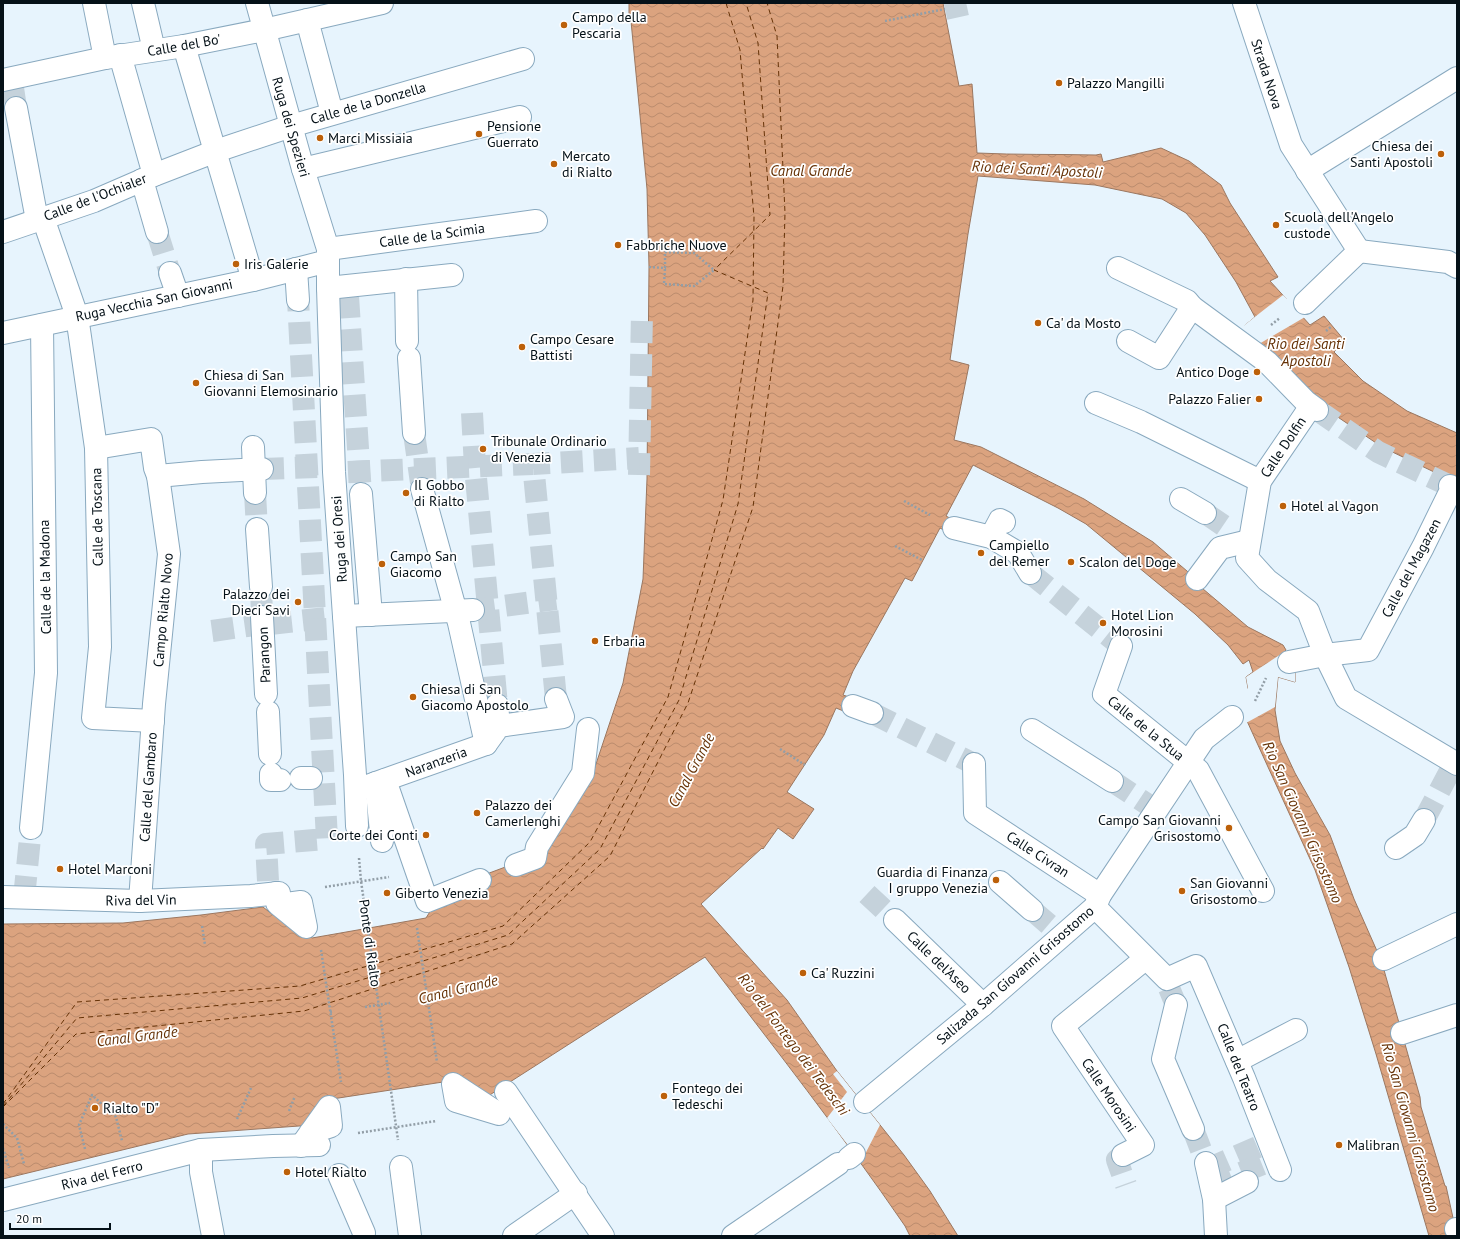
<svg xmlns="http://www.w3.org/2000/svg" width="1460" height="1239" font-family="'PT Sans',sans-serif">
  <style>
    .water { fill: url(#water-waves); stroke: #9b7760 }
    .pier { fill: #e7f4fd }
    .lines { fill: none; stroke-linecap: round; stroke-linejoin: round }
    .ferry { stroke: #663206; stroke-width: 1; stroke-dasharray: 5 4; stroke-linecap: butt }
    .pedestrian-tunnel { stroke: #c5d2db; stroke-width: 22; stroke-dasharray: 22 11; stroke-linecap: butt }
    .pedestrian-casing { stroke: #89a9bf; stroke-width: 24 }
    .path { stroke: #929ea7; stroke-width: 2.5; stroke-dasharray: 2 2; stroke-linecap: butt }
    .pedestrian { stroke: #fff; stroke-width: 22 }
    .poi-dot { fill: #bc6009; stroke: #fff; stroke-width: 1.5 }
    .labels { text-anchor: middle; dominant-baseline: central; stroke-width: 3.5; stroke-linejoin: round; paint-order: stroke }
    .poi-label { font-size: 14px; fill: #051118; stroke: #fff; text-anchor: start }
    .street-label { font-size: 14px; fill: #051118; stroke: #fff }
    .water-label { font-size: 15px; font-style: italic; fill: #663206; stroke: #fff }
  </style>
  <defs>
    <pattern id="water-waves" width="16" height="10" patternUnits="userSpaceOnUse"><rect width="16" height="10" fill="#dba37f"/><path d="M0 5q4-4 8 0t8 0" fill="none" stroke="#ba8b6d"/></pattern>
  </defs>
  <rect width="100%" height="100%" fill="#e7f4fd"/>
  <path class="water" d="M 629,3 L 943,3 L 959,86 L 972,84 L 977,153 C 1016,155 1056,154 1096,155 L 1101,154 L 1103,162 L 1161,148 L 1189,161 L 1221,185 L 1230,203 L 1278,277 L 1270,281 L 1310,325 L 1324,316 L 1344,340 L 1334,352 L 1363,381 L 1407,411 L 1457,433 L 1457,483 L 1382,447 L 1320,405 L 1244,326 L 1255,317 L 1236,282 L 1205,235 L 1186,213 L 1162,199 L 1095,185 L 978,176 L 968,234 L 950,360 L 969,365 L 954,440 L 981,447 L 1084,499 L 1153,542 L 1194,577 L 1196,583 L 1248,627 L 1283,645 L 1286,650 L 1284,652 L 1295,672 L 1295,682 L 1278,677 L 1275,710 L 1280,741 L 1295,773 L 1330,835 L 1354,899 L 1377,951 L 1384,970 L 1420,1097 L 1421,1107 L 1445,1186 L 1446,1186 L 1457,1236 L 1429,1236 L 1376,1054 L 1349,967 L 1315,870 L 1247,721 L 1248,688 L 1246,677 L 1253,672 L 1249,660 L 1243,664 L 1228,645 L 1195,614 L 1086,524 L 1058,508 L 973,465 L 946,516 L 957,522 L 951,534 L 940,528 L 912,581 L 905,578 L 853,671 L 843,695 L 852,698 L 846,712 L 836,708 L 824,735 L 787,792 L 814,809 L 793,839 L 778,828 L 763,849 L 762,848 L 701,904 L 787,1000 L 837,1071 L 904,1155 L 930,1191 L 958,1236 L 910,1236 L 905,1226 C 842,1134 773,1046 705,957 L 485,1098 L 456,1080 L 332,1099 L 313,1125 L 188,1134 L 3,1179 L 3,924 L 123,923 L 201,915 L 263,907 L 273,915 L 277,909 L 312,938 L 426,918 L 436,902 L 484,875 L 508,866 L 510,872 L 593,773 L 623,683 L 643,579 L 647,479 L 649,267 L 647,189 L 631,21 L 629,21 Z"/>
  <g class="pier">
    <polygon points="1283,295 1287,299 1288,298 1305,317 1259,344 1242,327"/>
    <polygon points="1284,652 1295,672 1295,682 1278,677 1275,707 1246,723 1246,690 1248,688 1246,677"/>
    <polygon points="837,1071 880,1125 861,1162 827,1118 847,1092 833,1074"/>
  </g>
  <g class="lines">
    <g class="ferry">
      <polyline points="3,1104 77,1002 300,986 503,926 590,842 668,697 723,500 753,300 754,217 740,50 726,3"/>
      <polyline points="3,1106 77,1018 302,998 508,935 600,849 679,700 738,504 768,293 714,270 770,215 758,43 746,3"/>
      <polyline points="3,1107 76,1034 304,1011 512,944 610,856 688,703 753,507 783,286 785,213 777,36 767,3"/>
    </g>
    <g class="pedestrian-tunnel">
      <polyline points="945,9 972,3"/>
      <polyline points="13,88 16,108"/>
      <polyline points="157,232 170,273"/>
      <polyline points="348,296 361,494"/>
      <polyline points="1317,410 1378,452 1450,486"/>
      <polyline points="472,413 475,467 497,705"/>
      <polyline points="414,433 421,483"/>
      <polyline points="262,469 319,467"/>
      <polyline points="348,472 533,464"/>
      <polyline points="639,475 642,312"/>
      <polyline points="255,493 257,529"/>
      <polyline points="1205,513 1230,530"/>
      <polyline points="1030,573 1121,646"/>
      <polyline points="261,587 262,617"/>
      <polyline points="473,610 556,599"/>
      <polyline points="270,624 344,616"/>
      <polyline points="212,631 255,625"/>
      <polyline points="556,699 533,464 639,458"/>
      <polyline points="872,713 974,764"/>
      <polyline points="1112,781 1150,806"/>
      <polyline points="1424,820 1451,769"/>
      <polyline points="268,881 266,844 327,839 298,300"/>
      <polyline points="867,894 895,920"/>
      <polyline points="24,898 31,828"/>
      <polyline points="1032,910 1053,928"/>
      <polyline points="1169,988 1176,1005"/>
      <polyline points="1193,1129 1206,1163"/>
      <polyline points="1123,1155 1117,1160 1126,1185"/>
      <polyline points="1207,1169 1269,1142"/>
      <polyline points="1211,1185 1275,1159"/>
    </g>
    <g class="pedestrian-casing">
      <g id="pedestrian">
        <polyline points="94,3 105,58"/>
        <polyline points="143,3 154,50"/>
        <polyline points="1244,3 1291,145 1359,251 1305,303"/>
        <polyline points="307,20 332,113"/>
        <polyline points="184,46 253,280"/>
        <polyline points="120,55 154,175"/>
        <polyline points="3,80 105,58 184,46 264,30 382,3"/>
        <polyline points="16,108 37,220"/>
        <polyline points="303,169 520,117"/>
        <polyline points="1307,171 1457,78"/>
        <polyline points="142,180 157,232"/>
        <polyline points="43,218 77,316 96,448 100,647 93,718 153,721"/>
        <polyline points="3,232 94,201 154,175 216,151 291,126 523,59"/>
        <polyline points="328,249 536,221"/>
        <polyline points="1359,251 1448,262 1457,267"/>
        <polyline points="328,261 328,288 334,472 355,775 357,826"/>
        <polyline points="1118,268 1187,301 1192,307 1267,362 1306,402 1317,410"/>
        <polyline points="296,269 298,300"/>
        <polyline points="170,273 178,296"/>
        <polyline points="406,279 407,341"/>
        <polyline points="328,288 452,275"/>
        <polyline points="3,333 253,280 328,261 328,249 303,169 257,3"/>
        <polyline points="1128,341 1159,358 1192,307"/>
        <polyline points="409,358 414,433"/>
        <polyline points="1096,403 1141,422 1260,481"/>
        <polyline points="1311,406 1260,481 1247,558 1267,580 1308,611 1325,655 1346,698 1457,764"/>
        <polyline points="253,447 255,493"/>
        <polyline points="96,448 151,439 155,468 158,476 169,554 154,704 140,901"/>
        <polyline points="158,476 202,472 262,469"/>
        <polyline points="422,489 459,623 486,744"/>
        <polyline points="361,494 371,615"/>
        <polyline points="1181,499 1205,513"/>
        <polyline points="954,528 991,537 1018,553 1030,573"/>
        <polyline points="257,529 261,587"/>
        <polyline points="991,537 1000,520 1004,522"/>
        <polyline points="1197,579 1220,548 1249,541"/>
        <polyline points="344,616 473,610"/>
        <polyline points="262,617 266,694"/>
        <polyline points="1121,646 1104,694 1198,770 1263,891"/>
        <polyline points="1289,662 1325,655 1368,650 1423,547 1452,488 1450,486"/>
        <polyline points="497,705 499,726"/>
        <polyline points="853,706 872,713"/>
        <polyline points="268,712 270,754"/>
        <polyline points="1032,730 1112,781"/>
        <polyline points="974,764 975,813 1100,895"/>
        <polyline points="271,774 271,780 280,780"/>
        <polyline points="301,778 311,778"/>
        <polyline points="385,780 427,901 480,880"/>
        <polyline points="376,783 382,841"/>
        <polyline points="356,790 486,744 499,726 563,717 556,699"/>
        <polyline points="31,828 46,673 42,325"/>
        <polyline points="1396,848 1415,835 1424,820"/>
        <polyline points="516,865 535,858 537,847 583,773 588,729"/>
        <polyline points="1000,882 1032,910"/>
        <polyline points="276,893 277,903 279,905 306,927 301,902 279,905"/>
        <polyline points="3,897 140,901 251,896 279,893"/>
        <polyline points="1095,907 1167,979 1196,966 1244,1078 1280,1170"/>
        <polyline points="895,920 983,1005"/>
        <polyline points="1384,959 1457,924"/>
        <polyline points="1176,1005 1163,1059 1193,1129"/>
        <polyline points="1402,1033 1457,1015"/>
        <polyline points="1237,1061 1296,1030"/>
        <polygon points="453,1084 499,1114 456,1101"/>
        <polyline points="506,1092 603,1236"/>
        <polyline points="865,1102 983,1005 1095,907 1100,895 1204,739 1232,717"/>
        <polyline points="301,1146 329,1107 331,1126 310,1133"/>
        <polyline points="201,1150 201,1172 213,1236"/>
        <polyline points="1123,1155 1143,1145 1063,1026 1145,959"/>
        <polyline points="849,1158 854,1154"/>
        <polyline points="1206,1163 1214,1199 1216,1236"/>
        <polyline points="401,1167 410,1236"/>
        <polyline points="339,1175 364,1233"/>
        <polyline points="1214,1199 1247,1182"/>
        <polyline points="3,1200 201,1150 273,1146 319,1145"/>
        <polyline points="1456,1229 1457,1229"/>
        <polyline points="514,1236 576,1193"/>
        <polyline points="733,1236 838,1164"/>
      </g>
    </g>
    <g class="path">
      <polyline points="885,21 945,9"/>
      <polyline points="649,267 665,268 665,252 694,253 714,270 694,286 664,284 665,268"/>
      <polyline points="1271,325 1280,318"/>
      <polyline points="1326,331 1332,326"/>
      <polyline points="904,501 930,515"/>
      <polyline points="895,546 922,560"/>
      <polyline points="1255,701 1266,678"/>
      <polyline points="780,749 805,765"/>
      <polyline points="359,858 361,881 398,1140"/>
      <polyline points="325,887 389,877"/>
      <polyline points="202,926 205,945"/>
      <polyline points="417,928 437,1062"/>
      <polyline points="321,950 341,1082"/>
      <polyline points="421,998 427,997"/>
      <polyline points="365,1007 390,1003"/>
      <polyline points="330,1012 334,1011"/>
      <polyline points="289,1111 295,1096"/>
      <polyline points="237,1119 251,1088"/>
      <polyline points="3,1124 17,1138 24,1164"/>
      <polyline points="358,1133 436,1121"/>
      <polyline points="3,1148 9,1168"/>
      <polyline points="85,1149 79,1125 92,1095 116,1117 122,1141"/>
    </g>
    <use href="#pedestrian" class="pedestrian"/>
  </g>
  <g class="poi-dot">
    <circle cx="564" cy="25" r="4"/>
    <circle cx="1059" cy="83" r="4"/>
    <circle cx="479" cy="134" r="4"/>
    <circle cx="320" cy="138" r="4"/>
    <circle cx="1441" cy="154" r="4"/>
    <circle cx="554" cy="164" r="4"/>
    <circle cx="1276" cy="225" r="4"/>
    <circle cx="618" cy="245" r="4"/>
    <circle cx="236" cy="264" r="4"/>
    <circle cx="1038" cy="323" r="4"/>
    <circle cx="522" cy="347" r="4"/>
    <circle cx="1257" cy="372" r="4"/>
    <circle cx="196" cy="383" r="4"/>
    <circle cx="1259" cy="399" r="4"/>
    <circle cx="483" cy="449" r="4"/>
    <circle cx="406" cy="493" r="4"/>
    <circle cx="1283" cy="506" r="4"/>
    <circle cx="981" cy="553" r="4"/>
    <circle cx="1071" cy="562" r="4"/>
    <circle cx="382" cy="564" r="4"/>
    <circle cx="298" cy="602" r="4"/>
    <circle cx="1103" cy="623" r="4"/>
    <circle cx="595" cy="641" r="4"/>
    <circle cx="413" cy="697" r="4"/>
    <circle cx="477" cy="813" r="4"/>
    <circle cx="1229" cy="828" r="4"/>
    <circle cx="426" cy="835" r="4"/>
    <circle cx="60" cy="869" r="4"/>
    <circle cx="996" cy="880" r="4"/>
    <circle cx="1182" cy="891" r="4"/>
    <circle cx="387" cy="893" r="4"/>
    <circle cx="803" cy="973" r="4"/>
    <circle cx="664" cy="1096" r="4"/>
    <circle cx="95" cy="1108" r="4"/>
    <circle cx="1339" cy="1145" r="4"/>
    <circle cx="287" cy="1172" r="4"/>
  </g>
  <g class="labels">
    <g class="poi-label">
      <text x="572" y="17">Campo della<tspan x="572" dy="16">Pescaria</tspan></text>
      <text x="1067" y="83">Palazzo Mangilli</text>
      <text x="487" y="126">Pensione<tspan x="487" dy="16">Guerrato</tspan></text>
      <text x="328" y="138">Marci Missiaia</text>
      <text x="1433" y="146" text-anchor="end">Chiesa dei<tspan x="1433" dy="16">Santi Apostoli</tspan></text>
      <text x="562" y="156">Mercato<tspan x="562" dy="16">di Rialto</tspan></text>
      <text x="1284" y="217">Scuola dell'Angelo<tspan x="1284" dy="16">custode</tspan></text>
      <text x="626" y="245">Fabbriche Nuove</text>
      <text x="244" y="264">Iris Galerie</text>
      <text x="1046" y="323">Ca' da Mosto</text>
      <text x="530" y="339">Campo Cesare<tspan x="530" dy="16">Battisti</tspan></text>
      <text x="1249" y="372" text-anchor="end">Antico Doge</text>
      <text x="204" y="375">Chiesa di San<tspan x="204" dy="16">Giovanni Elemosinario</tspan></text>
      <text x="1251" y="399" text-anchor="end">Palazzo Falier</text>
      <text x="491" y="441">Tribunale Ordinario<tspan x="491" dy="16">di Venezia</tspan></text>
      <text x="414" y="485">Il Gobbo<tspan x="414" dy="16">di Rialto</tspan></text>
      <text x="1291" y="506">Hotel al Vagon</text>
      <text x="989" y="545">Campiello<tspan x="989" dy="16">del Remer</tspan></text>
      <text x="390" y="556">Campo San<tspan x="390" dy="16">Giacomo</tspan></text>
      <text x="1079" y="562">Scalon del Doge</text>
      <text x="290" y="594" text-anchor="end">Palazzo dei<tspan x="290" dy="16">Dieci Savi</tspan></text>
      <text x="1111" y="615">Hotel Lion<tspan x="1111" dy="16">Morosini</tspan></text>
      <text x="603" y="641">Erbaria</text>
      <text x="421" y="689">Chiesa di San<tspan x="421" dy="16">Giacomo Apostolo</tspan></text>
      <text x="485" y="805">Palazzo dei<tspan x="485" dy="16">Camerlenghi</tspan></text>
      <text x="1221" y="820" text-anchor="end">Campo San Giovanni<tspan x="1221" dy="16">Grisostomo</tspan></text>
      <text x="418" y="835" text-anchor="end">Corte dei Conti</text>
      <text x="68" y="869">Hotel Marconi</text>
      <text x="988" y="872" text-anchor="end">Guardia di Finanza<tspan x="988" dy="16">I gruppo Venezia</tspan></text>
      <text x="1190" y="883">San Giovanni<tspan x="1190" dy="16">Grisostomo</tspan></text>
      <text x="395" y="893">Giberto Venezia</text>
      <text x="811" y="973">Ca' Ruzzini</text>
      <text x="672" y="1088">Fontego dei<tspan x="672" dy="16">Tedeschi</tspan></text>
      <text x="103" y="1108">Rialto "D"</text>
      <text x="1347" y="1145">Malibran</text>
      <text x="295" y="1172">Hotel Rialto</text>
    </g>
    <g class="street-label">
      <text transform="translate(184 45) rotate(-10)">Calle del Bo'</text>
      <text transform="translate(1267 74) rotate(72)">Strada Nova</text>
      <text transform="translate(368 103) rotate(-16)">Calle de la Donzella</text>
      <text transform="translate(291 127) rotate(74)">Ruga dei Spezieri</text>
      <text transform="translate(95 197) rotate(-21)">Calle de l'Ochialer</text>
      <text transform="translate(432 235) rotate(-8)">Calle de la Scimia</text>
      <text transform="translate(154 300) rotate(-12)">Ruga Vecchia San Giovanni</text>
      <text transform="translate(1283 447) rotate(-56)">Calle Dolfin</text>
      <text transform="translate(97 517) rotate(-91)">Calle de Toscana</text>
      <text transform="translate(339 539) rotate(-94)">Ruga dei Oresi</text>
      <text transform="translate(1411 568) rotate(-62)">Calle del Magazen</text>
      <text transform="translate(45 577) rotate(-91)">Calle de la Madona</text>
      <text transform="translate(163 610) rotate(-85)">Campo Rialto Novo</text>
      <text transform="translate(264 655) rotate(-93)">Parangon</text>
      <text transform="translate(1146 728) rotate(39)">Calle de la Stua</text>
      <text transform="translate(436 762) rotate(-20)">Naranzeria</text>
      <text transform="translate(148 787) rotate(-86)">Calle del Gambaro</text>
      <text transform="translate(1038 854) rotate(33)">Calle Civran</text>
      <text transform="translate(141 900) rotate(-1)">Riva del Vin</text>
      <text transform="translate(370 943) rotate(82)">Ponte di Rialto</text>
      <text transform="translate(939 962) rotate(44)">Calle del'Aseo</text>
      <text transform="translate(1015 975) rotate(-41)">Salizada San Giovanni Grisostomo</text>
      <text transform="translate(1239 1067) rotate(68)">Calle del Teatro</text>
      <text transform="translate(1109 1095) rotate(56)">Calle Morosini</text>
      <text transform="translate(102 1175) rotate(-14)">Riva del Ferro</text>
    </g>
    <g class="water-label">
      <text transform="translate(1037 169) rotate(3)">Rio dei Santi Apostoli</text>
      <text x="811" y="170">Canal Grande</text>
      <text x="1306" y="343">Rio dei Santi<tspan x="1306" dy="17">Apostoli</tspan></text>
      <text transform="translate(691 770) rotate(-62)">Canal Grande</text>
      <text transform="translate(1303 822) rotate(66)">Rio San Giovanni Grisostomo</text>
      <text transform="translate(458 989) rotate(-14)">Canal Grande</text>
      <text transform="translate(137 1036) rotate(-7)">Canal Grande</text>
      <text transform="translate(794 1044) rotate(53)">Rio del Fontego dei Tedeschi</text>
      <text transform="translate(1411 1127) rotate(74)">Rio San Giovanni Grisostomo</text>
    </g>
  </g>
  <rect width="1460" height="1239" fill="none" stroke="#051118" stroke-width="8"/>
  <path d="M10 1223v6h100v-6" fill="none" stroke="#051118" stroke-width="2"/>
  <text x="16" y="1223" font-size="12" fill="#051118" stroke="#ffffff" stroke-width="3" paint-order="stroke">20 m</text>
</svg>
